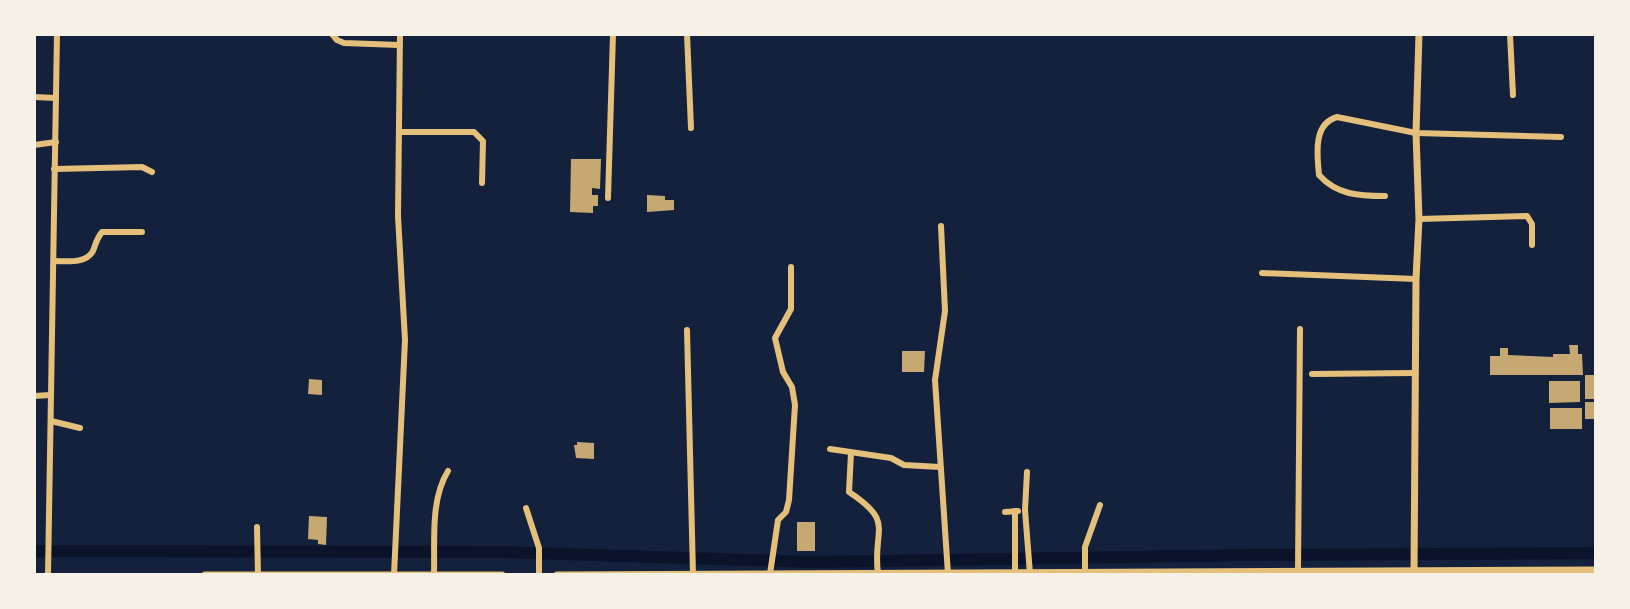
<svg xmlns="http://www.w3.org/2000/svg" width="1630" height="609" font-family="'Varela Round',sans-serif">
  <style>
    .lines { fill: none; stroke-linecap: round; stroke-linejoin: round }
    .canal { stroke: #0b132b; stroke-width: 12 }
    .building { fill: #c6a872 }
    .minor { stroke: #e5c07b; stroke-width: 6 }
    .tertiary { stroke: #e5c07b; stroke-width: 7 }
  </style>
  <rect width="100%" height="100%" fill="#14213d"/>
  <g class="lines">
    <polyline class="canal" points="34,551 500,552 813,562 1250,555 1596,553"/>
  </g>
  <g class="building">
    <polygon points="571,159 601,159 600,189 592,188 592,195 598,195 598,206 593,206 593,213 570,212"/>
    <polygon points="647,195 665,196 665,200 674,200 674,210 647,212"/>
    <polygon points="1569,345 1578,345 1578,354 1582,354 1583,375 1490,375 1490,356 1500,356 1500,348 1508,348 1508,355 1553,357 1553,354 1570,354"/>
    <polygon points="902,351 925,351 924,372 902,372"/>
    <rect x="1585" y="375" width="11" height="24"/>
    <polygon points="309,379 322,380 322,395 308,394"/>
    <polygon points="1549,381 1580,381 1580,402 1549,403"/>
    <rect x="1585" y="402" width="11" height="17"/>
    <rect x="1550" y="408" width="32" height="21"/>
    <polygon points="577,442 594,443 594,459 576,458 574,445 577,445"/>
    <polygon points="309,516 327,517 326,545 318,544 318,540 308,539"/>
    <rect x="797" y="522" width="18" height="29"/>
  </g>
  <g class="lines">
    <g class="minor">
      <polyline points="332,34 337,40 344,43 399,45"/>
      <polyline points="687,34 691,128"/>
      <polyline points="1510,34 1513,95"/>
      <polyline points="34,97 56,98"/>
      <polyline points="399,132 474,132 483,141 482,183"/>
      <polyline points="34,145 56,142"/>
      <polyline points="54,169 142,167 152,172"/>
      <path d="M 1385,196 C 1359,196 1337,195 1319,175 C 1317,154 1313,124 1337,117 L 1416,133 L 1561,137"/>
      <polyline points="608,198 613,34"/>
      <polyline points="1419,219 1527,216 1532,224 1532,245"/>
      <polyline points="941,226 945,311 935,380 948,574"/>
      <path d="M 54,261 C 67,261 86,264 93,251 C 96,243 97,238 102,232 L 142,232"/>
      <polyline points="1262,273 1416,279"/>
      <polyline points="687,330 693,574"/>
      <polyline points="1312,374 1415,373"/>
      <polyline points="34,396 50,395"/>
      <polyline points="51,421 80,428"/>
      <polyline points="830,449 891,458 904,465 940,467"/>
      <path d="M 851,453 L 849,492 C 896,523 872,528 878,574"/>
      <polyline points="1027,472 1025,510 1030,574"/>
      <polyline points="526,508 539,548 539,575"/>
      <polyline points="1005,512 1018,511"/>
      <polyline points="257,527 258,575"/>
      <polyline points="1298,571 1300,329"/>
      <polyline points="770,574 778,520 786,512 789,500 795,405 792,387 783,372 775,338 791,309 791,267"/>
      <polyline points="1015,574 1015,511"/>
      <polyline points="1085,574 1085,547 1100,505"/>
      <polyline points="48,575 57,34"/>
      <polyline points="394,575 405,340 398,216 400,34"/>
      <path d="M 434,575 C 435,541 430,500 448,471"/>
    </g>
    <g class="tertiary">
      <polyline points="205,575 502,575"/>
      <polyline points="557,575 1596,570"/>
      <polyline points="1414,575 1416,279 1419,219 1416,133 1419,34"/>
    </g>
  </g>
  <rect width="1630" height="609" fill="none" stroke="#f6f1e7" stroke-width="72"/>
</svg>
